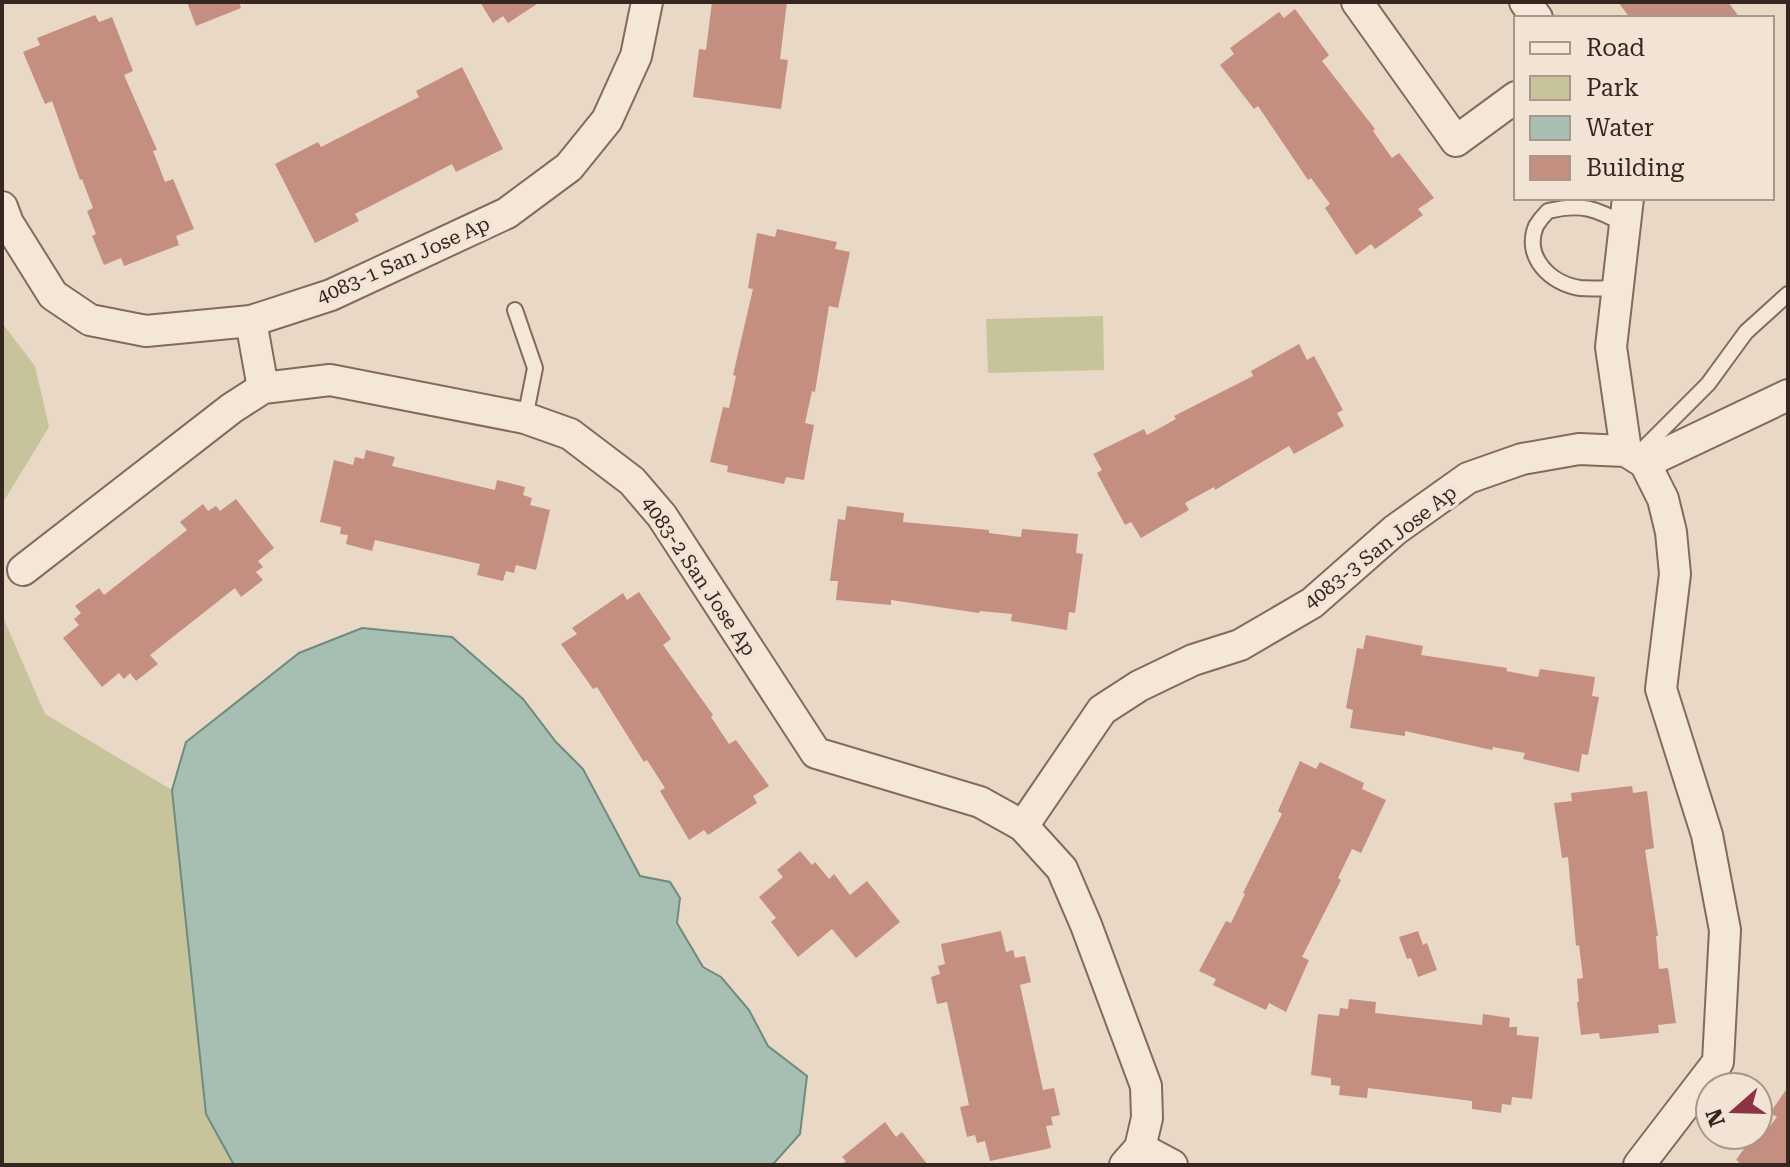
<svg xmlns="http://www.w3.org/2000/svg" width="1790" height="1167" font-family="'Roboto Serif',serif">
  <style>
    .green { fill: #c7c39b }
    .water { fill: #a7beb2; stroke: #6f8b7e; stroke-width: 2 }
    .building { fill: #c48e80 }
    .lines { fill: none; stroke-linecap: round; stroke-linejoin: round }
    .service-casing { stroke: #836a5d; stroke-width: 18 }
    .minor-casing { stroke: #836a5d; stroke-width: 34 }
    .service { stroke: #f5e7d8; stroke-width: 14 }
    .minor { stroke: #f5e7d8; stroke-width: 30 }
    .labels { text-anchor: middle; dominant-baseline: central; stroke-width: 7; stroke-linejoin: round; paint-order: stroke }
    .street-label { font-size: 20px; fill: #352620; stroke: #f2e4d5 }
  </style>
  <rect width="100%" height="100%" fill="#ead8c6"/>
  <g class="green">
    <polygon points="1103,316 1104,370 988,373 986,319"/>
    <polygon points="2,323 35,366 49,427 2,504"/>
    <polygon points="2,615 45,714 172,790 206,1114 234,1165 2,1165"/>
  </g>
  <polygon class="water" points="362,628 452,637 523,699 556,742 583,769 640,876 670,882 680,898 677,923 703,967 721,977 749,1010 768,1046 807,1076 800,1134 775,1162 771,1165 234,1165 206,1114 172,790 186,742 299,653"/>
  <g class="building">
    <polygon points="187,2 239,2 241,8 196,26"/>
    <polygon points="480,2 540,2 508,23 503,16 493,23"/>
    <polygon points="712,2 787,2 780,59 788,60 781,109 693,97 699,49 706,50"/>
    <polygon points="1618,2 1728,2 1740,18 1630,18"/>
    <polygon points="1295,9 1329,55 1322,61 1375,129 1373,131 1392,158 1399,153 1434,198 1418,209 1423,215 1375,249 1371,244 1356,255 1325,208 1330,204 1311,178 1308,180 1258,106 1254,109 1220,65 1234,54 1230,48 1279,12 1284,18"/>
    <polygon points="95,15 99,22 112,17 133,71 124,75 157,150 153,151 165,182 173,179 194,229 176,236 179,245 124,266 121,258 104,265 92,236 96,234 87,211 93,208 82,179 80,180 52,101 45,104 23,52 40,45 37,38"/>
    <polygon points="462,67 503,149 456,172 452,164 355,214 359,221 315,243 275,164 318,142 321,147 419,97 416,91"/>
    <polygon points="777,229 837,242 835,249 850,252 838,308 829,306 815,392 812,391 805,423 814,425 804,480 786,477 784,484 727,472 728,466 710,462 723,407 729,408 736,376 733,375 753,289 748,288 757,233 775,237"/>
    <polygon points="1299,344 1307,360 1314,356 1343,410 1337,413 1344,426 1294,454 1289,446 1215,490 1214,487 1185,503 1189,510 1141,538 1131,522 1125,525 1097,473 1102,470 1093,454 1144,429 1147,435 1176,419 1174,416 1253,376 1251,371"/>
    <polygon points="366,450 395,457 392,466 495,490 497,480 525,487 523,495 532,498 530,505 550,510 536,570 516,565 514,573 506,571 503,581 477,575 480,564 375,540 372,551 346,544 348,535 340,534 341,527 320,522 334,460 353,465 355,457 364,459"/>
    <polygon points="236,499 274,548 258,561 263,567 256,572 263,580 241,597 235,588 150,655 158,664 136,681 130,673 124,679 119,673 102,687 63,638 79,625 74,619 81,613 75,606 99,588 104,595 187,530 180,522 203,504 208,511 216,506 220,511"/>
    <polygon points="847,506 904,513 903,522 989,530 989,533 1021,537 1022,529 1078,534 1076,553 1083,554 1075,613 1069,612 1067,630 1011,621 1012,614 980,611 979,613 891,600 891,605 836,600 838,581 830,581 838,519 845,520"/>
    <polygon points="639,592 671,639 663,645 713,715 711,717 729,744 736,740 769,786 753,796 757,803 708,835 704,830 689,840 660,791 665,788 647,760 644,762 597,687 593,689 561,644 577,634 572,628 623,593 627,600"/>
    <polygon points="1366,635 1423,646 1421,655 1507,668 1506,671 1538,677 1540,669 1595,677 1592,696 1599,697 1588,755 1582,754 1579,772 1523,759 1525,753 1493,747 1492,750 1405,731 1405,736 1350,728 1353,710 1346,708 1357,648 1363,649"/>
    <polygon points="1300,761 1316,769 1320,762 1364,783 1362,789 1386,800 1361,853 1352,849 1338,878 1341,880 1302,957 1309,960 1286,1012 1269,1003 1266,1010 1213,985 1216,979 1199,971 1226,921 1231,923 1245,894 1243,893 1282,814 1278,811"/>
    <polygon points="1632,786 1633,793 1647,791 1654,848 1645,850 1658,936 1656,936 1659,969 1668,968 1676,1023 1658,1025 1659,1033 1600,1039 1599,1033 1581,1035 1577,1002 1579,1002 1577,979 1583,978 1579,945 1576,946 1568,857 1562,858 1554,803 1572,801 1571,793"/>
    <polygon points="800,851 812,865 815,862 829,879 834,874 850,895 867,881 900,922 856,958 832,929 798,957 771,922 776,918 759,897 783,877 777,870"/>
    <polygon points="1001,931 1006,952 1013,950 1015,958 1025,956 1031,982 1020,985 1043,1090 1054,1088 1060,1115 1051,1117 1053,1125 1046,1126 1051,1148 990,1161 985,1141 977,1143 975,1135 967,1137 960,1107 969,1105 947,1002 937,1004 931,977 940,974 938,966 945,964 941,944"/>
    <polygon points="1418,931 1423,945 1427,943 1437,970 1418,977 1411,958 1407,959 1399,937"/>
    <polygon points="1349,999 1376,1002 1375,1013 1482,1025 1483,1014 1510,1018 1509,1027 1517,1027 1517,1035 1539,1037 1532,1099 1512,1097 1511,1105 1502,1104 1501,1113 1472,1109 1472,1101 1368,1088 1367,1098 1339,1095 1340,1086 1331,1085 1331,1078 1311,1075 1318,1014 1339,1016 1340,1008 1348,1009"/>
    <polygon points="1788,1087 1788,1165 1737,1165 1739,1162 1736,1160 1748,1143 1745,1140 1749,1135 1758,1135 1760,1119 1770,1126 1777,1117 1770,1113"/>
    <polygon points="885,1122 896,1137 902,1132 928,1165 841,1165 846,1161 842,1157"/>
  </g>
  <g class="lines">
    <g class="service-casing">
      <g id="service">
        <path d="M 1618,288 C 1606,288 1592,289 1580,288 C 1551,284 1523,257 1536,226 C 1539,221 1544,215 1548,211 C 1581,203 1596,208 1625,225"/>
        <polyline points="515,310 535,368 525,418"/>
        <polyline points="1635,457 1708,384 1746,332 1788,294"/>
      </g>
    </g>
    <g class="minor-casing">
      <g id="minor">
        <polyline points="1357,2 1456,141 1516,97"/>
        <polyline points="1525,2 1537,18"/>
        <polyline points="2,207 8,223 53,295 90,320 146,331 251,321 331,295 507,213 569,167 607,120 636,56 647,2"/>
        <polyline points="251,321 263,388"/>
        <polyline points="1626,451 1611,347 1628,198"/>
        <polyline points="1645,463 1788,395"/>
        <polyline points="23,570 232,408 263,388 330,380 525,418 570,434 632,481 662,516 816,753 980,802 1023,826 1062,869 1086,925 1146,1086 1147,1118 1140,1148 1125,1165"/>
        <polyline points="1023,826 1102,710 1139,686 1193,660 1240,645 1312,603 1395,530 1468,478 1522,459 1579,449 1626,451 1645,463 1663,499 1671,532 1675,574 1661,689 1707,835 1725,930 1718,1062 1639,1165"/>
        <polyline points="1140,1148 1172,1165"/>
      </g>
    </g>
    <use href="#service" class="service"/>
    <use href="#minor" class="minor"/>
  </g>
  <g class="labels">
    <g class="street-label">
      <text transform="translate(403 260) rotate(-24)">4083-1 San Jose Ap</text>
      <text transform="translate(1380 547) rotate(-38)">4083-3 San Jose Ap</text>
      <text transform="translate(699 576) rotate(56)">4083-2 San Jose Ap</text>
    </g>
  </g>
  <rect width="1790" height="1167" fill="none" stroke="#352620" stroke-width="8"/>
  <rect x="1514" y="16" width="260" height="184" fill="#f2e4d5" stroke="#a6988d" stroke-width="2"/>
  <rect x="1530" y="42" width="40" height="12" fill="#f5e7d8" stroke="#a6988d" stroke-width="2"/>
  <text x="1586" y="56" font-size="24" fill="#352620">Road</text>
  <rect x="1530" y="76" width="40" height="24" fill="#c7c39b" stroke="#a6988d" stroke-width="2"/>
  <text x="1586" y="96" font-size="24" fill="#352620">Park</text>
  <rect x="1530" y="116" width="40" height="24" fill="#a7beb2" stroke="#a6988d" stroke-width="2"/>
  <text x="1586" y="136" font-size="24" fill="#352620">Water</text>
  <rect x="1530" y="156" width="40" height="24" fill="#c48e80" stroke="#a6988d" stroke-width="2"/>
  <text x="1586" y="176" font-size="24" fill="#352620">Building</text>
  <g transform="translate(1734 1111) rotate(250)"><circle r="38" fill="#f2e4d5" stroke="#a6988d" stroke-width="2"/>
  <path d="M0-6L14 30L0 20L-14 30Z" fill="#8c3346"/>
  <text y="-12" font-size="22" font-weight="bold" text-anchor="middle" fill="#352620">N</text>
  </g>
</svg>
